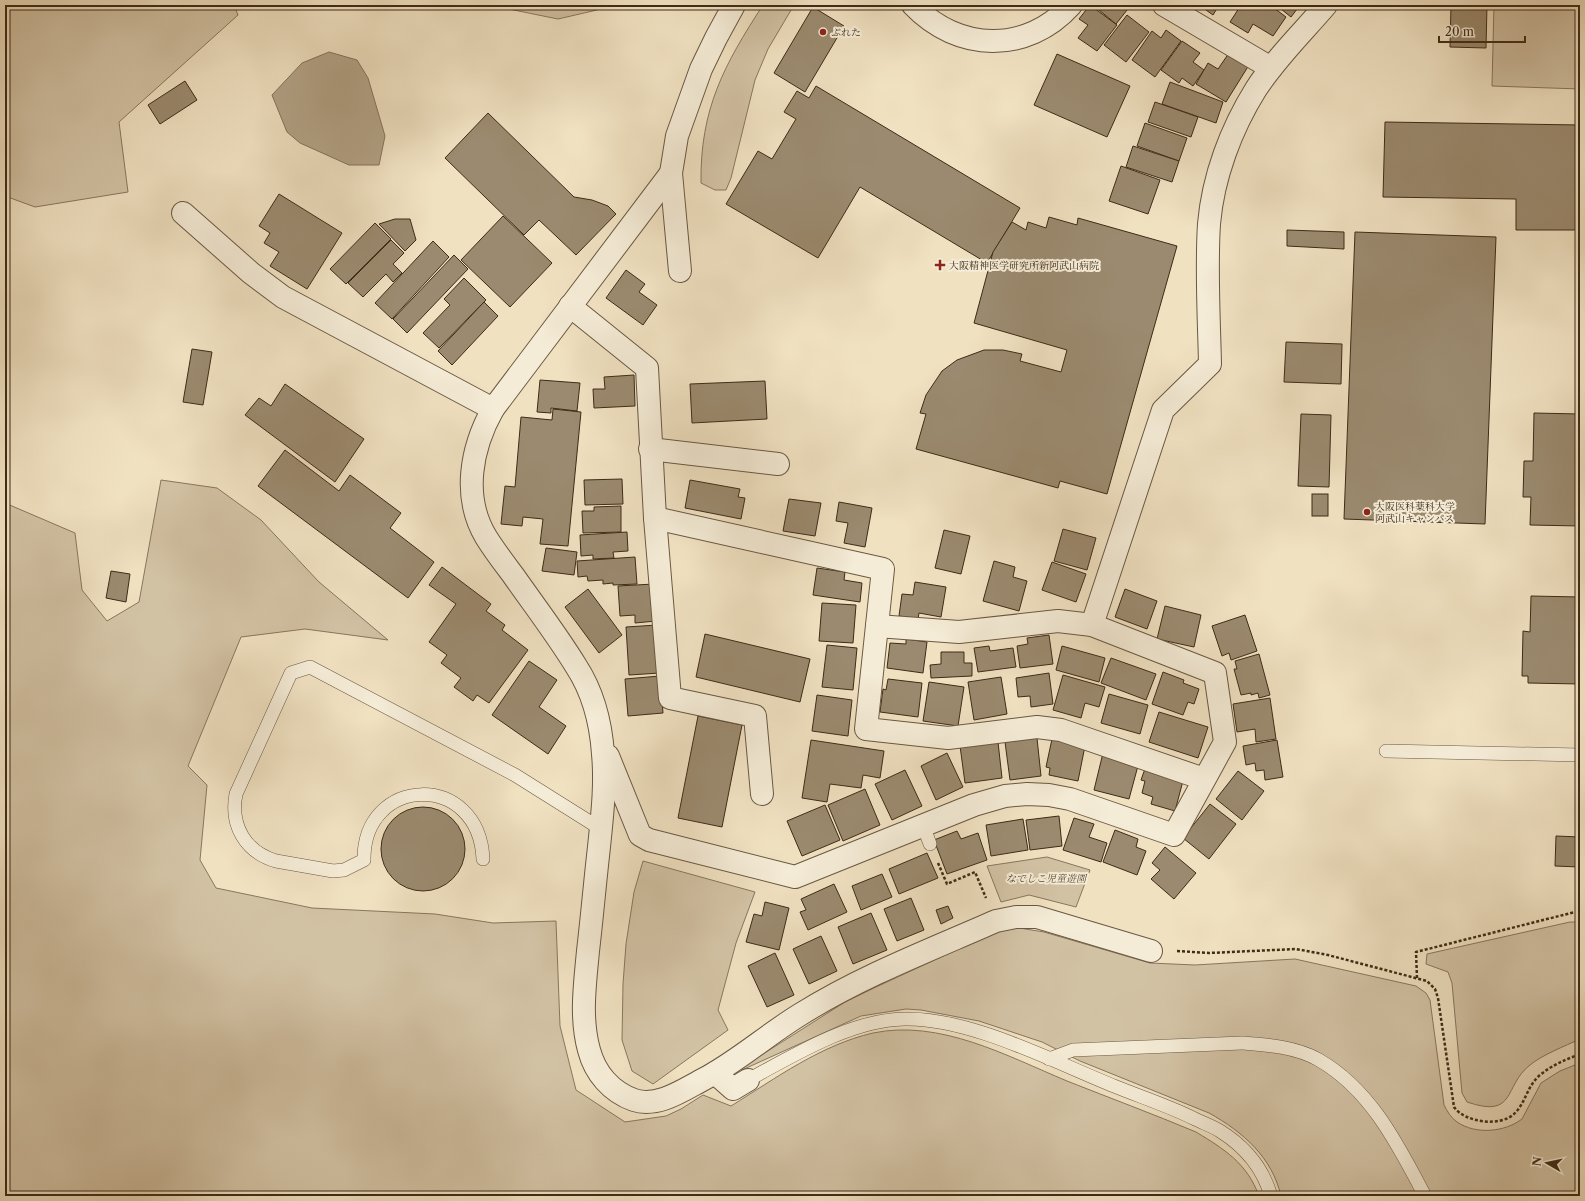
<svg xmlns="http://www.w3.org/2000/svg" width="1585" height="1201" font-family="'Libre Caslon Text','Noto Serif JP',serif">
  <style>
    .green { fill: #d2c2a4; stroke: #88765e }
    .water { fill: #b3a387; stroke: #84735a }
    .building { fill: #9b8a6f; stroke: #3e2b17 }
    .lines { fill: none; stroke-linecap: round; stroke-linejoin: round }
    .lane-casing { stroke: #6a5842; stroke-width: 14 }
    .street-casing { stroke: #6a5842; stroke-width: 24 }
    .path { stroke: #3e2b17; stroke-width: 2.5; stroke-dasharray: 3 2; stroke-linecap: butt }
    .lane { stroke: #f5ecd7; stroke-width: 13 }
    .street { stroke: #f5ecd7; stroke-width: 22 }
    .poi-dot { fill: #8f2418; stroke: #f5ecd7; stroke-width: 1.5 }
    .labels { text-anchor: middle; dominant-baseline: central; stroke-width: 4; stroke-linejoin: round; paint-order: stroke }
    .poi-label { font-size: 10px; fill: #3e2b17; stroke: #f5ecd7; text-anchor: start }
    .park-label { font-size: 10px; font-style: italic; fill: #5c4933; stroke: #f5ecd7 }
  </style>
  <rect width="100%" height="100%" fill="#f0e1c1"/>
  <filter id="stains"><feTurbulence type="fractalNoise" baseFrequency=".005" numOctaves="4"/><feColorMatrix values="0 0 0 0 .2 0 0 0 0 .09 0 0 0 0 .02 0 0 0 .5 -.17"/></filter>
  <radialGradient id="worn" r=".72"><stop offset=".6" stop-color="#630" stop-opacity="0"/><stop offset="1" stop-color="#630" stop-opacity=".3"/></radialGradient>
  <g class="green">
    <polygon points="5,5 234,5 238,15 119,122 128,192 35,207 5,196"/>
    <polygon points="489,5 605,5 597,10 558,19"/>
    <path d="M 763,5 L 794,5 L 768,49 L 755,80 L 731,178 L 726,190 L 715,190 L 701,183 C 700,109 724,65 763,5 Z"/>
    <polygon points="1494,5 1580,5 1580,89 1492,86"/>
    <path d="M 161,480 L 217,488 L 261,520 L 319,582 L 388,640 L 305,629 L 241,637 L 188,766 L 207,785 L 200,860 L 216,888 L 312,908 L 435,914 L 493,923 L 556,921 L 560,1026 L 576,1090 L 625,1122 L 666,1116 L 681,1109 L 703,1095 L 731,1106 C 776,1078 821,1045 873,1033 C 940,1019 1007,1056 1067,1081 C 1110,1098 1153,1114 1196,1132 C 1224,1149 1247,1163 1259,1196 L 5,1196 L 5,503 L 75,533 L 82,590 L 107,621 L 139,602 Z"/>
    <polygon points="1047,857 1090,870 1076,907 1029,895 1001,902 987,866"/>
    <polygon points="643,861 755,892 736,943 718,1010 728,1030 653,1084 632,1071 622,1040 623,984 626,944 634,892"/>
    <path d="M 1570,922 L 1580,922 L 1580,1039 C 1565,1046 1542,1055 1530,1065 C 1503,1086 1517,1119 1467,1102 L 1462,1093 L 1452,983 L 1448,972 L 1426,964 L 1427,954 Z"/>
    <path d="M 1019,928 L 1044,932 L 1150,963 L 1195,965 L 1295,959 L 1416,986 L 1426,993 L 1430,1000 L 1444,1105 C 1447,1111 1451,1118 1457,1122 C 1476,1135 1505,1132 1522,1119 L 1541,1083 L 1560,1071 L 1580,1063 L 1580,1196 L 1281,1196 C 1272,1157 1243,1132 1209,1113 L 1080,1061 L 1042,1042 L 979,1021 L 921,1010 L 906,1009 L 861,1016 L 742,1070 L 741,1068 L 845,1002 L 876,987 L 1000,930 Z"/>
  </g>
  <polygon class="water" points="329,52 357,60 368,78 385,136 379,165 349,165 300,143 287,132 272,95 302,63"/>
  <g class="building">
    <polygon points="1090,5 1117,25 1097,51 1078,38 1088,25 1079,19"/>
    <polygon points="1093,5 1131,5 1116,24"/>
    <polygon points="1199,5 1219,5 1213,15"/>
    <polygon points="1241,5 1270,5 1286,17 1273,36 1253,24 1248,33 1230,22"/>
    <polygon points="1276,5 1300,5 1291,17"/>
    <polygon points="1451,5 1487,5 1486,48 1450,47"/>
    <polygon points="813,7 844,26 805,92 774,73"/>
    <polygon points="1127,15 1149,32 1126,62 1104,45"/>
    <polygon points="1166,30 1181,41 1155,77 1132,60 1152,31 1161,38"/>
    <polygon points="1182,41 1200,53 1193,62 1204,70 1193,86 1182,78 1179,83 1161,70"/>
    <polygon points="1229,53 1249,65 1226,102 1196,84 1208,63 1218,69"/>
    <polygon points="1057,54 1130,86 1107,137 1034,105"/>
    <polygon points="185,81 197,100 160,124 148,105"/>
    <polygon points="1170,82 1223,102 1216,123 1162,104"/>
    <polygon points="816,86 1020,208 987,263 860,187 818,258 726,204 758,151 772,159 796,119 784,112 797,91 809,98"/>
    <polygon points="1155,102 1198,117 1191,137 1148,122"/>
    <polygon points="488,113 574,197 592,200 608,206 616,214 576,255 539,220 524,235 445,158"/>
    <polygon points="1385,122 1580,125 1580,230 1516,230 1516,199 1383,197"/>
    <polygon points="1145,123 1187,138 1179,161 1137,146"/>
    <polygon points="1133,146 1179,161 1172,182 1126,167"/>
    <polygon points="1121,166 1160,180 1148,214 1109,201"/>
    <polygon points="279,194 342,233 307,289 270,266 279,252 264,243 270,233 259,226"/>
    <polygon points="503,216 552,263 510,307 461,260"/>
    <polygon points="1049,217 1077,225 1078,218 1177,246 1107,494 1060,481 1058,488 916,449 926,414 920,413 926,395 942,371 957,360 984,350 1003,350 1022,354 1020,361 1061,372 1067,350 974,323 993,252 1012,222 1026,230 1028,222 1046,228"/>
    <polygon points="395,219 410,219 416,240 405,251 379,224"/>
    <polygon points="375,223 391,239 346,284 330,269"/>
    <polygon points="1287,230 1344,232 1344,249 1287,246"/>
    <polygon points="1355,232 1496,237 1485,524 1344,519"/>
    <polygon points="391,240 404,253 393,264 402,273 393,282 386,274 363,297 348,283"/>
    <polygon points="433,241 449,257 392,319 375,303"/>
    <polygon points="454,255 468,269 407,333 393,319"/>
    <polygon points="626,270 645,284 639,292 657,305 643,325 606,298"/>
    <polygon points="464,278 486,300 439,348 423,333 450,305 444,299"/>
    <polygon points="484,302 498,316 452,365 438,351"/>
    <polygon points="1286,342 1342,344 1341,384 1284,382"/>
    <polygon points="192,349 212,352 203,405 183,402"/>
    <polygon points="634,375 635,406 594,408 593,389 605,389 604,377"/>
    <polygon points="540,380 580,383 577,411 551,408 551,413 537,412"/>
    <polygon points="765,381 767,419 692,423 690,384"/>
    <polygon points="285,384 364,439 335,482 245,415 259,398 271,406"/>
    <polygon points="553,409 581,412 568,546 540,544 543,519 523,517 522,526 501,524 505,486 515,487 521,417 552,420"/>
    <polygon points="1534,413 1580,414 1580,526 1530,525 1531,497 1523,497 1524,461 1533,461"/>
    <polygon points="1301,414 1331,415 1329,487 1298,486"/>
    <polygon points="285,450 339,491 350,475 401,513 390,528 434,562 408,598 258,486"/>
    <polygon points="622,479 623,504 585,505 584,480"/>
    <polygon points="690,480 740,489 738,497 745,498 741,519 685,508"/>
    <rect x="1312" y="494" width="16" height="22"/>
    <polygon points="789,499 821,503 815,536 783,531"/>
    <polygon points="839,502 872,508 865,547 844,543 848,523 836,521"/>
    <polygon points="621,506 621,532 583,533 582,511 594,511 594,507"/>
    <polygon points="1063,529 1096,538 1087,570 1054,561"/>
    <polygon points="944,530 970,536 961,574 935,568"/>
    <polygon points="627,532 628,551 613,552 614,558 593,559 593,555 581,556 580,535"/>
    <polygon points="546,548 577,552 574,575 542,571"/>
    <polygon points="635,557 637,584 613,585 613,583 603,584 603,580 588,581 587,576 578,577 577,561"/>
    <polygon points="994,561 1015,567 1013,577 1027,581 1019,611 983,601"/>
    <polygon points="1052,562 1086,574 1076,602 1042,590"/>
    <polygon points="442,567 491,604 486,611 505,625 502,630 528,650 489,703 477,695 473,701 454,687 461,678 441,663 447,655 429,642 456,604 429,585"/>
    <polygon points="817,568 845,572 844,580 862,583 860,602 813,595"/>
    <polygon points="111,571 130,574 126,602 106,598"/>
    <polygon points="915,582 946,587 941,617 919,613 918,619 899,616 902,594 913,595"/>
    <polygon points="654,584 656,621 635,623 635,615 620,616 618,586"/>
    <polygon points="588,589 622,635 599,653 565,607"/>
    <polygon points="1125,589 1157,601 1147,629 1115,617"/>
    <polygon points="1531,596 1580,597 1580,684 1528,683 1528,676 1522,676 1523,631 1530,632"/>
    <polygon points="822,603 856,605 853,643 819,641"/>
    <polygon points="1165,606 1201,615 1194,647 1157,639"/>
    <polygon points="1245,615 1257,651 1231,660 1229,653 1222,656 1212,626"/>
    <polygon points="657,625 660,673 629,675 626,627"/>
    <polygon points="705,634 810,659 800,702 696,677"/>
    <polygon points="1049,635 1053,664 1020,668 1017,646 1028,644 1027,638"/>
    <polygon points="906,639 927,642 923,673 887,668 890,643 906,644"/>
    <polygon points="827,645 857,648 853,690 822,687"/>
    <polygon points="989,646 990,651 1013,648 1016,667 978,672 974,648"/>
    <polygon points="1062,646 1105,658 1099,682 1056,670"/>
    <polygon points="941,652 964,652 964,663 972,663 972,676 931,678 930,665 941,664"/>
    <polygon points="1259,654 1270,695 1259,698 1258,693 1251,695 1251,693 1241,695 1234,669 1237,669 1235,661"/>
    <polygon points="1111,658 1156,674 1146,700 1101,683"/>
    <polygon points="529,661 557,680 539,707 566,726 548,754 492,715"/>
    <polygon points="1163,672 1184,680 1183,683 1199,689 1194,704 1188,702 1183,715 1152,704"/>
    <polygon points="1049,673 1053,704 1031,707 1030,696 1018,697 1016,678"/>
    <polygon points="1063,675 1105,687 1099,707 1085,703 1081,718 1053,710"/>
    <polygon points="660,676 663,713 628,716 625,679"/>
    <polygon points="1001,677 1007,714 974,720 968,682"/>
    <polygon points="888,679 922,683 918,717 880,712 883,689 886,690"/>
    <polygon points="929,682 964,687 958,726 923,721"/>
    <polygon points="1109,694 1148,705 1140,734 1101,723"/>
    <polygon points="817,695 852,700 848,736 812,731"/>
    <polygon points="1270,698 1276,739 1256,742 1255,729 1237,732 1233,704"/>
    <polygon points="1159,712 1208,727 1198,758 1149,742"/>
    <polygon points="698,716 742,725 722,827 678,818"/>
    <polygon points="1037,738 1041,776 1010,780 1005,742"/>
    <polygon points="1052,739 1085,746 1078,781 1049,775 1050,768 1046,767"/>
    <polygon points="811,740 884,751 880,778 863,775 861,788 830,784 827,802 802,798"/>
    <polygon points="1277,740 1283,777 1265,780 1264,770 1256,771 1255,763 1246,765 1243,746"/>
    <polygon points="998,742 1002,778 965,783 960,746"/>
    <polygon points="947,753 963,787 936,800 921,766"/>
    <polygon points="1103,753 1139,762 1129,799 1094,790"/>
    <polygon points="1146,766 1184,777 1175,811 1151,804 1153,797 1142,793 1145,781 1141,780"/>
    <polygon points="905,770 922,806 892,820 875,784"/>
    <polygon points="1238,771 1264,791 1242,820 1216,799"/>
    <polygon points="865,789 880,825 843,841 828,805"/>
    <polygon points="1210,804 1236,824 1209,859 1183,838"/>
    <polygon points="825,805 840,840 802,856 787,821"/>
    <circle cx="423" cy="849" r="42"/>
    <polygon points="1059,816 1062,846 1030,850 1026,820"/>
    <polygon points="1074,818 1094,824 1089,837 1107,843 1101,862 1063,850"/>
    <polygon points="1023,819 1028,850 991,856 986,825"/>
    <polygon points="1115,830 1138,839 1136,847 1146,851 1137,875 1103,862"/>
    <polygon points="957,831 961,839 978,833 987,860 947,874 934,840"/>
    <polygon points="1556,836 1580,837 1580,867 1555,866"/>
    <polygon points="1165,847 1196,873 1174,899 1151,879 1160,870 1152,863"/>
    <polygon points="927,853 938,878 899,894 889,869"/>
    <polygon points="882,874 892,897 861,910 852,886"/>
    <polygon points="834,884 847,912 808,930 800,912 806,910 801,899"/>
    <polygon points="911,898 924,930 897,941 884,909"/>
    <polygon points="765,902 789,908 779,950 746,942 754,914 762,916"/>
    <polygon points="948,906 953,918 941,924 936,910"/>
    <polygon points="871,913 887,950 853,964 838,927"/>
    <polygon points="821,936 837,971 809,984 793,949"/>
    <polygon points="775,953 794,995 767,1007 748,966"/>
  </g>
  <g class="lines">
    <g class="lane-casing">
      <g id="lane">
        <polyline points="1386,751 1580,755"/>
        <polyline points="923,825 930,844"/>
        <path d="M 483,859 C 479,771 363,775 364,860 L 344,870 L 333,871 L 276,861 C 245,852 230,825 236,794 L 291,673 L 310,667 L 515,775 L 601,829"/>
        <path d="M 1049,1059 L 1073,1050 L 1242,1043 C 1268,1045 1296,1047 1319,1060 C 1371,1090 1398,1145 1425,1196"/>
        <path d="M 748,1080 C 794,1055 851,1020 904,1019 C 969,1017 1054,1062 1114,1086 C 1141,1097 1169,1106 1195,1119 C 1203,1123 1212,1126 1220,1131 C 1244,1146 1263,1168 1271,1196"/>
      </g>
    </g>
    <g class="street-casing">
      <g id="street">
        <path d="M 913,5 C 958,52 1027,54 1071,5"/>
        <polyline points="1164,5 1271,68"/>
        <path d="M 671,173 L 493,409 C 471,448 462,497 486,537 C 494,550 504,563 513,575 C 534,605 557,635 576,666 C 593,692 601,724 603,754 C 606,785 602,817 599,847 C 595,882 592,917 588,951 C 585,984 580,1018 589,1050 C 595,1073 611,1092 634,1100 C 658,1108 683,1090 704,1079 C 738,1061 768,1034 801,1014 C 862,976 930,950 996,921 L 1016,917 L 1037,917 L 1151,951"/>
        <polyline points="183,213 251,273 283,297 493,409"/>
        <polyline points="680,271 671,173 677,136 701,69 716,38 734,5"/>
        <polyline points="570,306 647,368 655,518 670,698 755,716 762,794"/>
        <polyline points="650,449 778,464"/>
        <polyline points="655,518 883,569 866,729 948,738 1037,727 1061,730 1204,779"/>
        <path d="M 1092,625 L 1163,410 L 1210,364 C 1209,318 1206,270 1209,224 C 1213,177 1231,129 1256,89 C 1276,58 1303,32 1326,5"/>
        <polyline points="608,756 640,835 649,840 795,877 974,805 1005,796 1027,794 1049,795 1070,799 1174,835 1225,742 1215,673 1092,625 1058,621 959,632 877,626"/>
        <polyline points="715,1073 733,1089 748,1080"/>
      </g>
    </g>
    <g class="path">
      <polyline points="938,863 947,884 975,872 986,898"/>
      <path d="M 1177,951 L 1209,953 L 1296,949 L 1328,955 L 1427,981 L 1435,989 L 1438,998 L 1454,1107 C 1464,1122 1501,1128 1515,1113 C 1526,1102 1527,1086 1540,1075 C 1552,1065 1565,1060 1580,1054"/>
      <polyline points="1417,978 1416,952 1575,912 1580,912"/>
    </g>
    <use href="#lane" class="lane"/>
    <use href="#street" class="street"/>
  </g>
  <g class="poi-dot">
    <circle cx="823" cy="32" r="4"/>
    <path d="M938 259h4v4h4v4h-4v4h-4v-4h-4v-4h4z"/>
    <circle cx="1367" cy="512" r="4"/>
  </g>
  <g class="labels">
    <g class="poi-label">
      <text x="831" y="32">ぷれた</text>
      <text x="949" y="265">大阪精神医学研究所新阿武山病院</text>
      <text x="1375" y="506">大阪医科薬科大学<tspan x="1375" dy="12">阿武山キャンパス</tspan></text>
    </g>
    <g class="park-label">
      <text x="1046" y="878">なでしこ児童遊園</text>
    </g>
  </g>
  <rect width="1585" height="1201" fill="none" stroke="#f0e1c1" stroke-width="20"/>
  <rect x="6" y="6" width="1573" height="1189" fill="none" stroke="#3e2b17" stroke-width="2"/>
  <rect x="10" y="10" width="1565" height="1181" fill="none" stroke="#3e2b17"/>
  <g transform="translate(1547 1163) rotate(279)" stroke="#f5ecd7" stroke-width="3" paint-order="stroke">
  <path d="M0-3L7 15L0 10L-7 15Z" fill="#3e2b17"/>
  <text y="-6" font-size="11" font-weight="bold" text-anchor="middle" fill="#3e2b17">N</text>
  </g>
  <path d="M1439 36v6h86v-6" fill="none" stroke="#3e2b17" stroke-width="2"/>
  <text x="1445" y="36" font-size="12" fill="#3e2b17" stroke="#f5ecd7" stroke-width="3" paint-order="stroke">20 m</text>
  <rect width="100%" height="100%" filter="url(#stains)"/>
  <rect width="100%" height="100%" fill="url(#worn)"/>
</svg>
